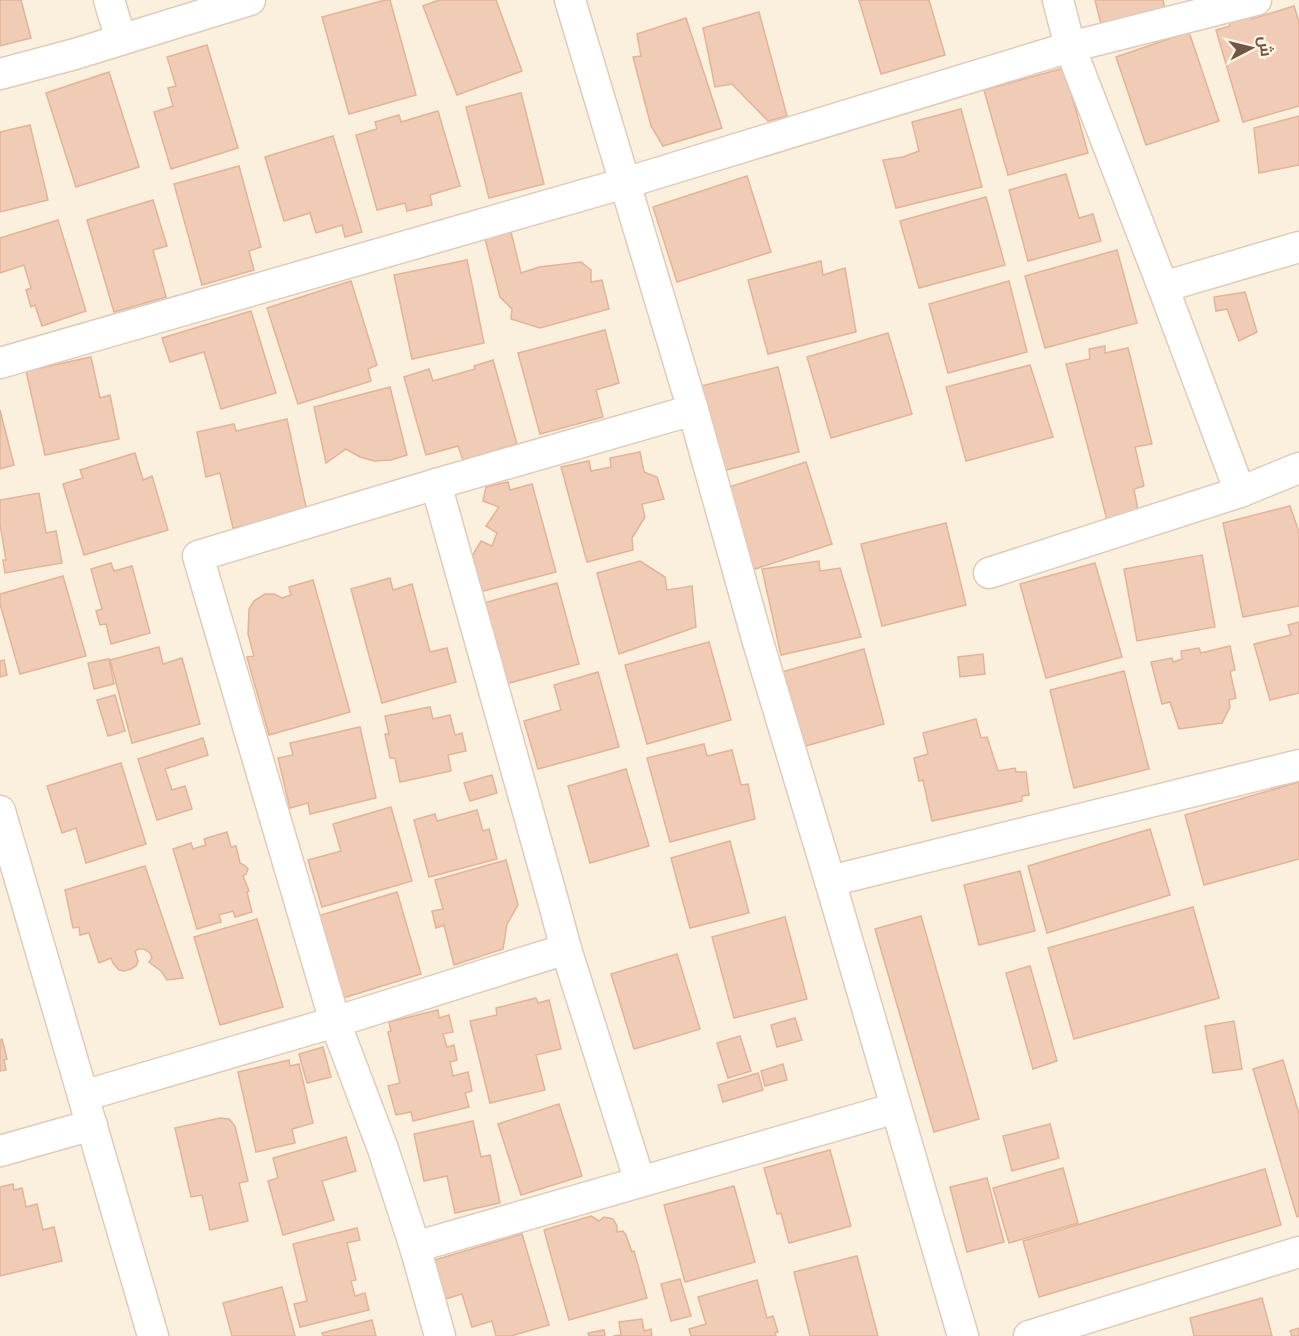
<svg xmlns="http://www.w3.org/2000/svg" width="1299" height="1336" font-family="Mulish,Cairo,sans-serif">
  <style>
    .building { fill: #f0ccb7; stroke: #e3b397; stroke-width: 1.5 }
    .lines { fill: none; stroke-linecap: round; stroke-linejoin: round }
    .street-casing { stroke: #dfcbbb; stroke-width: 33 }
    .street { stroke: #fff; stroke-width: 30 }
  </style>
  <rect width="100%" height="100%" fill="#fbf0de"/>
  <g class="building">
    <polygon points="0,0 21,0 31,38 0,46"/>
    <polygon points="385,0 390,0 416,95 349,114 322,17"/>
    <polygon points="439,0 496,0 522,71 457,95 423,6"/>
    <polygon points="859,0 929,0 945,55 881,74"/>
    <polygon points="1095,0 1163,0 1165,8 1101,24"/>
    <polygon points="1294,6 1299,22 1299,106 1243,122 1216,30 1230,26 1229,21 1249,15 1252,19"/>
    <polygon points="759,12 787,116 768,121 732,84 715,87 703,28"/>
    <polygon points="686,18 722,128 663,146 651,126 633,57 641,56 637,34"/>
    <polygon points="1189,32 1219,121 1146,145 1116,57"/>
    <polygon points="207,45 238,148 171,169 154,112 173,106 168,88 176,86 167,57"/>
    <polygon points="1064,68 1088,153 1008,175 984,90"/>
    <polygon points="109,72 139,167 76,187 46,93"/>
    <polygon points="521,93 544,184 489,198 466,107"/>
    <polygon points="961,109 982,187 896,208 883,160 903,157 919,151 912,122"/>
    <polygon points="438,111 460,186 430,195 432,205 407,211 405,203 377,210 356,135 377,129 375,122 399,115 401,122"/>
    <polygon points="1299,116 1299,165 1259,173 1254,128"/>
    <polygon points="30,125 48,200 0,212 0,132"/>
    <polygon points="333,136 362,232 345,237 342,225 316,233 310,213 284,221 265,157"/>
    <polygon points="239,166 261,247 249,251 254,270 202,285 174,184"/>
    <polygon points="1066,174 1079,218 1093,214 1101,241 1028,261 1009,190"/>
    <polygon points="747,176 771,252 677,282 653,207"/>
    <polygon points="986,197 1005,265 919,288 900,221"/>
    <polygon points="153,200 167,246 153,250 166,297 114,312 87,220"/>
    <polygon points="58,220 86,311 42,326 35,305 31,307 26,290 31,288 24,265 0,273 0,238"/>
    <polygon points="511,232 521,273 539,267 581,262 591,270 591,282 602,280 609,309 540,328 511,319 512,309 500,297 485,239"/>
    <polygon points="1117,250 1137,323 1045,348 1025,276"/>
    <polygon points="467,260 484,343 412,359 394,275"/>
    <polygon points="821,261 823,275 845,268 856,332 768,354 748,280"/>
    <polygon points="351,281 377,365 368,369 371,381 298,404 267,308"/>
    <polygon points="1009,281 1027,352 948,373 929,304"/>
    <polygon points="1245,292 1257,332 1239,341 1227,309 1216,311 1214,297"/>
    <polygon points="251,311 276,393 221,409 204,352 170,362 162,338"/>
    <polygon points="605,330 619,383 596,390 603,417 540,434 518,353"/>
    <polygon points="888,333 912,414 831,438 807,357"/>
    <polygon points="1105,346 1105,353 1128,348 1152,444 1135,447 1144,486 1134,489 1138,510 1107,520 1066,364 1090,359 1089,349"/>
    <polygon points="91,357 100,398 110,395 119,439 45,455 26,371"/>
    <polygon points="493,360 517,444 463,460 458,446 426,455 404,377 429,369 433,381 475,369 474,366"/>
    <polygon points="1030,365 1053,437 966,461 946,387"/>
    <polygon points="778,367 799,452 714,473 693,388"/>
    <polygon points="390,387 407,455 391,460 374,461 360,457 346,449 326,463 314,407"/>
    <polygon points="0,410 14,465 0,469"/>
    <polygon points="287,419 307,512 233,528 220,473 206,477 197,432 234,424 236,431"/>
    <polygon points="640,452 644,472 657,477 664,499 642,504 645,517 632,538 633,550 587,562 561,467 589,461 591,471 611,467 610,458"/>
    <polygon points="135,453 143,480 152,476 168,530 84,555 63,484 83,478 80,470"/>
    <polygon points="806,462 832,544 746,572 720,490"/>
    <polygon points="508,482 510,490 532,484 556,572 476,593 471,558 481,541 492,546 497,533 486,526 499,507 483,501 486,487"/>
    <polygon points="39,493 46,533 56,531 62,563 5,573 3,560 6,560 0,524 0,500"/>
    <polygon points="1290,506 1299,532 1299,606 1243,617 1223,523"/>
    <polygon points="946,523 966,605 882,626 861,544"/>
    <polygon points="1202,555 1215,627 1137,641 1124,569"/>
    <polygon points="640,561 665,577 667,590 692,586 696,627 619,654 597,573"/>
    <polygon points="819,561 820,571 840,568 861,637 781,655 762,569"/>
    <polygon points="111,563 114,571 132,566 150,633 111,644 106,624 100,625 96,611 102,609 91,569"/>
    <polygon points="1095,563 1122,657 1046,678 1020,584"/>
    <polygon points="63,576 86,656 20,674 0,604 0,594"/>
    <polygon points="390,578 393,590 412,584 430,652 447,648 456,682 382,703 351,589"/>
    <polygon points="313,580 350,712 269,735 247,657 254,656 248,634 249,609 254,601 265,594 274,594 282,598 291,595 289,587"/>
    <polygon points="557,583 579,664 502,685 480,604"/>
    <polygon points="1299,622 1299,693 1270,700 1254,644 1291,635 1288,625"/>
    <polygon points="709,642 731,720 647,744 625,665"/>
    <polygon points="1230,646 1235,670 1230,671 1236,698 1229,700 1230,707 1222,723 1179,729 1170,702 1162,704 1151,662 1172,658 1173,662 1182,659 1181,651 1199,648 1201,653"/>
    <polygon points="159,647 163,664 182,658 200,724 132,743 110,660"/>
    <polygon points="864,649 884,724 802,747 782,672"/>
    <polygon points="983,654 985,674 960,677 958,657"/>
    <polygon points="109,659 114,684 94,689 88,663"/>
    <polygon points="4,660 7,675 0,677 0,661"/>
    <polygon points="1124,671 1149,769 1074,788 1050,690"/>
    <polygon points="598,672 619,747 538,769 524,721 561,710 554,685"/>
    <polygon points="115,695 125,731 108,736 97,700"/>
    <polygon points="430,707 433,719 450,715 455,735 462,733 466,751 448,755 451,771 400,782 395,758 390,758 385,734 389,734 385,716"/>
    <polygon points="976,719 981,738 987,737 998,771 1015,768 1016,772 1026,772 1029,795 1022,796 1022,801 932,821 923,780 919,781 914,758 928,754 923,733"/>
    <polygon points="360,727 376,798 310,814 308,803 290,808 278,758 293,755 290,743"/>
    <polygon points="203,738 208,755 165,769 172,790 185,786 192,809 157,820 138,759"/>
    <polygon points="704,744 707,756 732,750 741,785 748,784 755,819 670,842 647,758"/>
    <polygon points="121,763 146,844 86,863 76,828 62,833 47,786"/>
    <polygon points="626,769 649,846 590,863 568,786"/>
    <polygon points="492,775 497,793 470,801 464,783"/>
    <polygon points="1299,782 1299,859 1204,885 1185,815"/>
    <polygon points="391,807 412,881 322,907 308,860 341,851 333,824"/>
    <polygon points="477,810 483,831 489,829 497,859 429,877 414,820 435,814 437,821"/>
    <polygon points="1150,829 1170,895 1047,933 1028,866"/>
    <polygon points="227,832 231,847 236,846 240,863 244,865 248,869 246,874 243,876 249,891 247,892 252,912 235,917 233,911 219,915 221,922 197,929 173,849 191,843 193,849 206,845 204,839"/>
    <polygon points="730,841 749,913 690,928 671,858"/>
    <polygon points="506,860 518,905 507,924 503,949 454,965 444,925 436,928 432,911 443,909 435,880"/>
    <polygon points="145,866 183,978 167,980 161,971 149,962 152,958 150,953 144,949 139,949 135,951 138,961 136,966 131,969 124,971 119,970 113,963 111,958 99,963 89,933 80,935 79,927 73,928 65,890"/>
    <polygon points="1020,871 1035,931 979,945 964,885"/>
    <polygon points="397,892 421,974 343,998 318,916"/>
    <polygon points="1193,907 1219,998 1074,1039 1048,948"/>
    <polygon points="921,916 979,1119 934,1132 875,929"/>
    <polygon points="785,917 807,999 734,1018 712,937"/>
    <polygon points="257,919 283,1007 220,1025 194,937"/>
    <polygon points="677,954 700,1029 634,1049 611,974"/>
    <polygon points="1030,966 1057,1061 1033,1069 1006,973"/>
    <polygon points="536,998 538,1003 549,1000 561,1049 536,1055 545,1090 490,1103 470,1021 497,1015 496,1008"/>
    <polygon points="438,1010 439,1018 449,1015 453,1032 443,1034 447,1047 454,1045 457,1060 450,1062 453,1076 468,1072 472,1091 465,1093 469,1107 413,1121 411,1112 396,1115 388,1086 400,1083 388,1032 391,1031 389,1022"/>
    <polygon points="795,1018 802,1040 777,1047 771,1025"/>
    <polygon points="1234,1021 1242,1069 1213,1073 1205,1026"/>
    <polygon points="740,1036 751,1071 728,1078 717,1043"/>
    <polygon points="2,1039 7,1059 4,1060 6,1070 0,1071 0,1040"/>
    <polygon points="323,1047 331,1077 307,1083 299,1054"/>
    <polygon points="289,1060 290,1066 299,1064 313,1123 292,1129 295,1143 256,1152 238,1072"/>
    <polygon points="1283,1060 1299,1114 1299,1216 1297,1217 1253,1069"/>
    <polygon points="783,1064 787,1080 765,1086 761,1071"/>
    <polygon points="758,1073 763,1090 723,1102 718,1085"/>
    <polygon points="559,1104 582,1176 521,1195 498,1124"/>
    <polygon points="220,1118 229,1119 235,1126 248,1181 239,1183 248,1221 210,1230 202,1195 191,1197 175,1128"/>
    <polygon points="473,1121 481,1157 490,1155 500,1203 455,1213 447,1176 424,1181 414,1134"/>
    <polygon points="1050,1124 1059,1158 1012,1171 1003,1136"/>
    <polygon points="346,1137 356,1171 322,1181 334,1220 283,1235 268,1181 278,1178 273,1158"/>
    <polygon points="830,1150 851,1226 789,1243 781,1213 777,1214 764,1168"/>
    <polygon points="1063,1168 1078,1223 1009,1243 993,1188"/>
    <polygon points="1265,1169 1281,1225 1039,1297 1023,1241"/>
    <polygon points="987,1178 1004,1242 967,1252 950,1187"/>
    <polygon points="13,1184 14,1190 22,1188 26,1207 37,1204 43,1230 54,1227 62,1261 0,1276 0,1187"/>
    <polygon points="734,1186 755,1262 685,1282 664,1205"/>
    <polygon points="591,1216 599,1221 604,1217 613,1219 617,1226 617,1232 623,1231 626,1235 632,1252 634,1251 647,1298 569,1320 544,1230"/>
    <polygon points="357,1228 360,1240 347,1243 356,1280 351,1281 355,1296 365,1293 369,1310 300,1327 294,1304 307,1301 293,1244"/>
    <polygon points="522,1234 549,1325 511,1336 496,1336 492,1321 472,1327 462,1294 439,1301 428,1262"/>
    <polygon points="857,1256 878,1336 810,1336 794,1272"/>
    <polygon points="680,1279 691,1316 671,1321 661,1284"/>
    <polygon points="757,1280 767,1318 773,1316 778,1332 775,1333 776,1336 691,1336 689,1329 706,1324 698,1297"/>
    <polygon points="282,1287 295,1336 232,1336 223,1303"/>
    <polygon points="1262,1298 1272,1336 1194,1336 1190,1318"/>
    <polygon points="642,1319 644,1331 651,1329 652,1336 613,1336 621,1335 619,1322"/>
    <polygon points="372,1320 376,1336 323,1336 322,1333"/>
    <polygon points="1299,1328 1299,1336 1292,1336 1290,1331"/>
    <polygon points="604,1330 605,1336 589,1336 588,1333"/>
  </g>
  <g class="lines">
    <g class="street-casing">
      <g id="street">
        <polyline points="109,0 121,40"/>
        <polyline points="570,0 693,410 758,642 830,881 963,1336"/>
        <polyline points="1058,0 1070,47 1163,287 1240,492"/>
        <polyline points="0,74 75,54 250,0"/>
        <polyline points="1163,287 1299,247"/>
        <polyline points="0,363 625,183 1070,47 1256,0"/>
        <polyline points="436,484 552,897 566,949 640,1182"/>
        <polyline points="989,573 1240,492 1299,468"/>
        <polyline points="0,811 153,1336"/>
        <polyline points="830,881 1299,765"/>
        <polyline points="83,1096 335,1022 566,949"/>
        <polyline points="0,1151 92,1125"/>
        <polyline points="415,1247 896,1108"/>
        <polyline points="440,1336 415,1247 383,1149 335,1022 198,556 436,484 693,410"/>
        <polyline points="1029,1336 1299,1252"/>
      </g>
    </g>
    <use href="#street" class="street"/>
  </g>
  <g transform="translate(1251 48) rotate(83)" stroke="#fff4e4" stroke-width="4.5" paint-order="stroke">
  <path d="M0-4.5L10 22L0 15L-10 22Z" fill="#715547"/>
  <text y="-9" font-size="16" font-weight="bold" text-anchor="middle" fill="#715547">ش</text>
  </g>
</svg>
